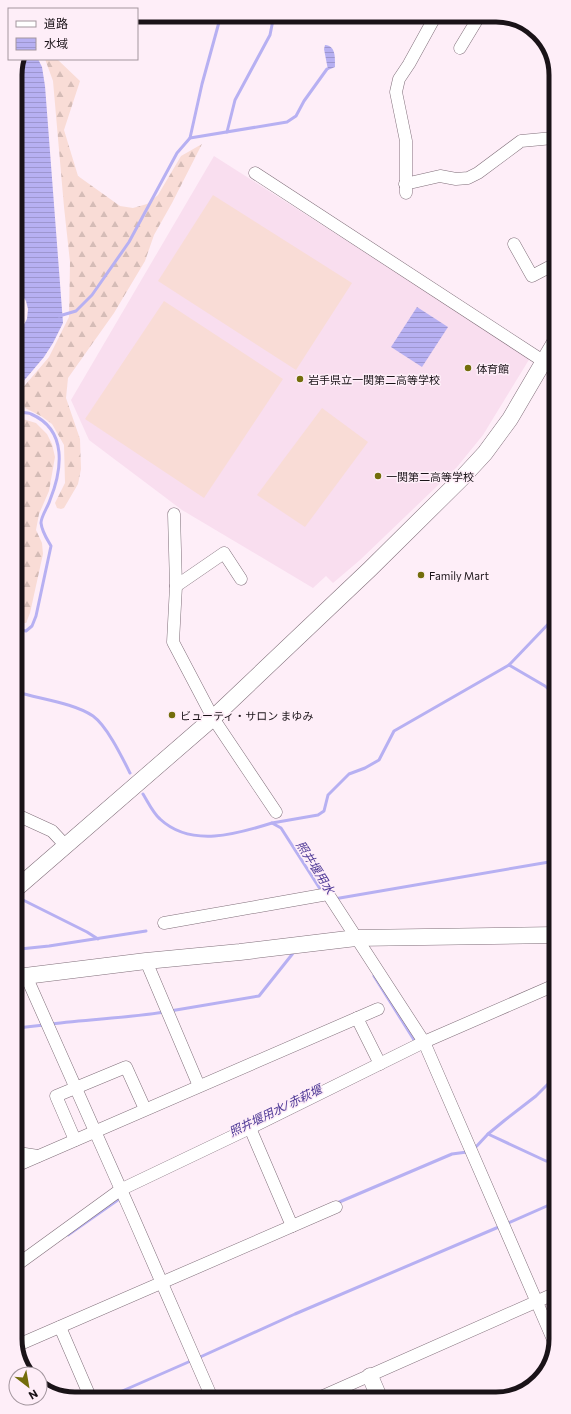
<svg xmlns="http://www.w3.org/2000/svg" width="571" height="1414" font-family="Commissioner,'Noto Sans JP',sans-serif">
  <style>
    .built { fill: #f9deef }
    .forest { fill: url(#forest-firs) }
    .garden { fill: #f9dcd6 }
    .water { fill: url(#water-rules) }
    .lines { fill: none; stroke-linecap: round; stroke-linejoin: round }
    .stream { stroke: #b7b0f2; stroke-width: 3 }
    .street-casing { stroke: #806f7a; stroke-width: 13 }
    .secondary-casing { stroke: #806f7a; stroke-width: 17 }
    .street { stroke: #fff; stroke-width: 12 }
    .secondary { stroke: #fff; stroke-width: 16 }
    .poi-dot { fill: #736d0b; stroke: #feeef8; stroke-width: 1.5 }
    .labels { text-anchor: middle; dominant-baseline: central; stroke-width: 3; stroke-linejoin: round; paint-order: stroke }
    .poi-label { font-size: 11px; fill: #1a1318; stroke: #feeef8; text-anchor: start }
    .water-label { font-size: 12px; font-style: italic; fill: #4e3896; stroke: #feeef8 }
    .rim { fill: none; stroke: #1a1318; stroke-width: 5 }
  </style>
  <defs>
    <pattern id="forest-firs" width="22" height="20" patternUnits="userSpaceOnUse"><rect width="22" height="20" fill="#f9dcd6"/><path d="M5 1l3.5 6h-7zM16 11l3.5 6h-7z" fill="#d5bcb7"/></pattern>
    <pattern id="water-rules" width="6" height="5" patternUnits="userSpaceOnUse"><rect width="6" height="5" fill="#b7b0f2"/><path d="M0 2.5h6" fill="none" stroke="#9d96cf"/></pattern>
  </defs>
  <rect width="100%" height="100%" fill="#feeef8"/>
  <polygon class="built" points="214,156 530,358 483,435 457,467 360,560 333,583 326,576 313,588 182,510 89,440 71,400"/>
  <g class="forest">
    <polygon points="45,59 57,59 80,81 64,130 78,176 120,206 133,208 147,204 158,195 181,156 202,144 172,203 154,235 145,261 114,313 68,378 66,398 80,439 81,469 78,484 64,508 61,509 57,508 55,503 65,483 64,445 52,424 41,416 25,408 20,391 49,357 69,317 70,262 64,207 53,81"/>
    <polygon points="16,417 36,423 47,434 52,444 55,457 49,491 39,514 36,530 42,543 43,554 30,613 26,623 16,623"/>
  </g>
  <g class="garden">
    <polygon points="213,195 352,283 296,370 158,281"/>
    <polygon points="164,301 283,379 204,498 85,419"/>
    <polygon points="322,408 368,442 305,527 257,495"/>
  </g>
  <g class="water">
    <path d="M 325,45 C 336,46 335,57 335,67 L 328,70 L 324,49 Z"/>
    <polygon points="21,59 38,59 42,67 45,86 63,323 53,343 44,357 16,390 16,339 27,319 28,309 26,301 16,285 15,71"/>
    <polygon points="417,307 448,327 422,367 391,347"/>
  </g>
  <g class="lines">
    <g class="stream">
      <polyline points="227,132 235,100 270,35 274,15"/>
      <polyline points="190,138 202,84 221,15"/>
      <polyline points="59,316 76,311 92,295 129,242 177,153 190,138 287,122 296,116 304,101 327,69"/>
      <path d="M 16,412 C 21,413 27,412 31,414 C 68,430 62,470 50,500 C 48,507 41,516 41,523 C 42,532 47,539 51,546 L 36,616 L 32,626 L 26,631 L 16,629"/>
      <polyline points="509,665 545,686 554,694"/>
      <path d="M 17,692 C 40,699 74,703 93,716 C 107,726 122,757 130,773"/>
      <path d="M 143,794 C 148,802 153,813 160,819 C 191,848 237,834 272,823 L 281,828 L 322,892"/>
      <polyline points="272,823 318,815 324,811 328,795 349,774 365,768 379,760 394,731 509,665 554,618"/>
      <polyline points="334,899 555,861"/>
      <polyline points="23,900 87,932 98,939"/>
      <polyline points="20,949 49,946 146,931"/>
      <polyline points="374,976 416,1043"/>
      <polyline points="170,1011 259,996 294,952"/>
      <path d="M 51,1024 C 89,1019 127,1018 165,1012"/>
      <polyline points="17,1028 44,1025"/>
      <polyline points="488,1134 546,1161 556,1162"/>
      <polyline points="474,1149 488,1134 505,1120 536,1096 555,1077"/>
      <polyline points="337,1203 452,1154 467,1152"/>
      <polyline points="506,1224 556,1202"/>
      <polyline points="68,1235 122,1197"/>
      <polyline points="198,1358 295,1314 501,1226"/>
      <polyline points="104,1399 193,1360"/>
    </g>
    <g class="street-casing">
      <g id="street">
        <polyline points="460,48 480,15"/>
        <polyline points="255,173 543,361"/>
        <polyline points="405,184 440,176 456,179 468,178 478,173 521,141 553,138"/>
        <polyline points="406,193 406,141 396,92 399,79 409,64 436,15"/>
        <polyline points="514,244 532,276 553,265"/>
        <polyline points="174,514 176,586 173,642 213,718 276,812"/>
        <polyline points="176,586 224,553 241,579"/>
        <polyline points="17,815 52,831 66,846"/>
        <polyline points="164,923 328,894 424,1042 555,1344"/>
        <polyline points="146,961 199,1086"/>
        <path d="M 26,976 C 89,1116 151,1257 212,1398"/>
        <polyline points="357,1018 380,1064"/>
        <polyline points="250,1128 292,1226"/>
        <polyline points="75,1140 56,1096 126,1067 145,1109"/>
        <polyline points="18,1153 38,1156"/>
        <polyline points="18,1165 378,1009"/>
        <polyline points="18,1264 120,1190 250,1128 424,1042 555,985"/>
        <polyline points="60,1327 91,1399"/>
        <polyline points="18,1345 336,1207"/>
        <polyline points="321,1397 556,1293"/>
      </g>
    </g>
    <g class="secondary-casing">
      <g id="secondary">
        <polyline points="17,888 213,718 370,569 461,479 485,453 510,419 554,344"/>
        <polyline points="17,977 146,961 240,952 356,938 555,935"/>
        <polyline points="370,1376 379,1397"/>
      </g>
    </g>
    <use href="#street" class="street"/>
    <use href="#secondary" class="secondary"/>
  </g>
  <g class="poi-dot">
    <circle cx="468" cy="368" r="4"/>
    <circle cx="300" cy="379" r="4"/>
    <circle cx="378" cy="476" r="4"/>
    <circle cx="421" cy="575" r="4"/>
    <circle cx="172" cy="715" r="4"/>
  </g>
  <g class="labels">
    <g class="poi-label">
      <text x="476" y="368">体育館</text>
      <text x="308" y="379">岩手県立一関第二高等学校</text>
      <text x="386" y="476">一関第二高等学校</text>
      <text x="429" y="575">Family Mart</text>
      <text x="180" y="715">ビューティ・サロン まゆみ</text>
    </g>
    <g class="water-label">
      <text transform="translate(316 867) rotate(58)">照井堰用水</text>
      <text transform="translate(275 1110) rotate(-26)">照井堰用水/赤萩堰</text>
    </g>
  </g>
  <path d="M0 0H571V1414H0ZM75 22H496A53 53 0 0 1 549 75V1339A53 53 0 0 1 496 1392H75A53 53 0 0 1 22 1339V75A53 53 0 0 1 75 22Z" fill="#feeef8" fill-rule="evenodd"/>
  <path class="rim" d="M75 22H496A53 53 0 0 1 549 75V1339A53 53 0 0 1 496 1392H75A53 53 0 0 1 22 1339V75A53 53 0 0 1 75 22Z"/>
  <rect x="8" y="8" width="130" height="52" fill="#feeef8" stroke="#a3969e"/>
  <rect x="16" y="21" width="20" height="6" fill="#ffffff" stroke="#a3969e"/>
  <text x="44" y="28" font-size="12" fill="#1a1318">道路</text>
  <rect x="16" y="38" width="20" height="12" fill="url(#water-rules)" stroke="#a3969e"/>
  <text x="44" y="48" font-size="12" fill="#1a1318">水域</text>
  <g transform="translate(28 1386) rotate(149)"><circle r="19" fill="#feeef8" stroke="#a3969e"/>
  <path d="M0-3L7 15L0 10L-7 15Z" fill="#736d0b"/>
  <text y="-6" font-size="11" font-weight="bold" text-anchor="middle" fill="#1a1318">N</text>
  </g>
</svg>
